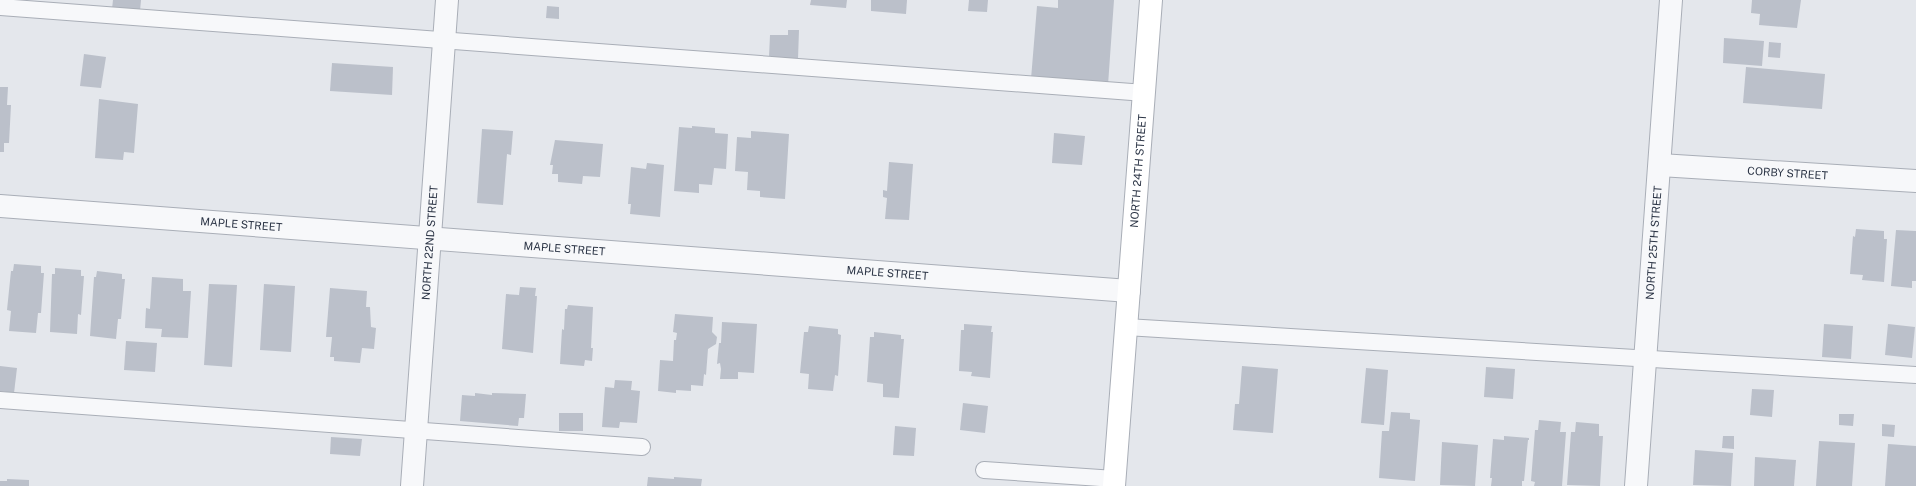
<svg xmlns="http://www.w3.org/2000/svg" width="1916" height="486" font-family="'Public Sans',sans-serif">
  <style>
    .building { fill: #bbc0ca }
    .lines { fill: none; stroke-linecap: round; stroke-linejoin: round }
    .service-casing { stroke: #a9aeb7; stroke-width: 18 }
    .minor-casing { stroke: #a9aeb7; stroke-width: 24 }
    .secondary-casing { stroke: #a9aeb7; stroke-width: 24 }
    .service { stroke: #f7f8fa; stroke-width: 16 }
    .minor { stroke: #f7f8fa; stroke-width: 22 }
    .secondary { stroke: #fff; stroke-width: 22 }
    .labels { text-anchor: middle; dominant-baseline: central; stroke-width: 3; stroke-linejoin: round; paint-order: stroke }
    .street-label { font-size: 11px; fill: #2b3445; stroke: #f4f6f9 }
  </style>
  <rect width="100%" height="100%" fill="#e4e7ec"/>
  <g class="building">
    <polygon points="113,0 141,0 140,11 112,9"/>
    <polygon points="811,0 847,0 846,8 810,5"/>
    <polygon points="871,0 907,0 906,14 871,11"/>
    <polygon points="969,0 988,0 987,12 968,11"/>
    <polygon points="1058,0 1114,0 1108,85 1031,79 1037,6 1058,8"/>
    <polygon points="1752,0 1801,0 1797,28 1759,25 1760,14 1751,13"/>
    <polygon points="547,6 559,7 559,19 546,18"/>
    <polygon points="788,30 799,30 798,59 769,57 770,35 788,35"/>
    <polygon points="1724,38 1764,41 1762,66 1723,63"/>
    <polygon points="1769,42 1781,43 1780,58 1768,57"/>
    <polygon points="84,54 106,57 101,88 80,86"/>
    <polygon points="332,63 393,67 392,95 330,91"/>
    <polygon points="1746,67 1825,74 1822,109 1743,103"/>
    <polygon points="0,87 8,87 7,105 11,105 9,143 4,143 4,152 0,152"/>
    <polygon points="99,99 138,104 134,153 124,152 123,160 95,158"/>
    <polygon points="692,126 715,128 715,133 728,134 726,169 714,168 712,185 699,184 699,193 674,191 679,127 692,128"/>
    <polygon points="482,129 513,131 511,155 507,154 503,205 477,203"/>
    <polygon points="751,131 789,134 785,199 760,197 760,191 747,190 748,172 735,171 737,137 751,138"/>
    <polygon points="1054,133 1085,136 1082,165 1052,163"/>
    <polygon points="555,140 603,144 600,177 583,176 582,184 558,182 558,174 552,174 553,165 550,165"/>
    <polygon points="889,162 913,164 909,220 885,219 887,198 883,197 883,190 887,191"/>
    <polygon points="647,163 664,165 660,217 630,214 631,204 628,204 631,167 646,169"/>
    <polygon points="1856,229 1884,231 1884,239 1887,239 1884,282 1862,280 1863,275 1850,274 1853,236 1855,237"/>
    <polygon points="1896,230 1916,231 1916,281 1912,281 1912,288 1891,286"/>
    <polygon points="14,264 41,266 41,273 44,273 41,313 38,313 36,333 9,331 11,311 7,310 11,271 13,271"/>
    <polygon points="55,268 81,270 81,276 84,276 81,315 78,314 77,334 50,332 52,274 55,274"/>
    <polygon points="97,271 122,274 122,279 125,279 121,319 118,319 116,339 90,336 94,277 96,277"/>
    <polygon points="152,277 183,279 183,291 191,291 188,338 161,337 162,329 145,328 146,308 150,309"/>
    <polygon points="209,284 237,285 232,367 204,365"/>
    <polygon points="264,284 295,286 291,352 260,350"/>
    <polygon points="520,287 536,288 535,296 537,296 533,353 502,349 506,294 519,295"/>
    <polygon points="330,288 367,291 366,307 370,307 371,327 376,328 374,349 362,348 360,363 334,361 334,357 330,357 332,337 326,337"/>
    <polygon points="568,305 593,307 591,348 593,348 592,361 585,360 584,366 560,364 562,329 564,330 565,309 567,309"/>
    <polygon points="675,314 713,317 712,332 717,337 716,344 708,349 706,375 704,374 703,386 691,385 691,391 676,390 676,393 658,391 660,360 673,361 674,340 676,340 677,333 673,332"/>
    <polygon points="722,322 757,324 754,373 738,372 738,379 720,379 721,369 720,363 717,364 719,343 721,343"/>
    <polygon points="964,324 992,326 991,332 993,332 990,378 971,376 972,372 959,371 961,330 964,330"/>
    <polygon points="1824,324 1853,326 1851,359 1822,357"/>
    <polygon points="1888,324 1915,327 1912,358 1885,355"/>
    <polygon points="809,326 838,329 838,334 841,335 838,376 835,375 833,391 808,389 809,374 800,373 804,332 808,332"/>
    <polygon points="874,332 901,335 901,339 904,339 899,398 883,397 883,384 867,382 870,337 874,337"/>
    <polygon points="126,341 157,343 155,372 124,370"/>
    <polygon points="0,366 17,368 14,393 0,391"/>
    <polygon points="1242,366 1278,369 1273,433 1233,430 1235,404 1239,404"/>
    <polygon points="1486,367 1515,369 1513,399 1484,397"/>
    <polygon points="1366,368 1388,370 1384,425 1361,423"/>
    <polygon points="615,380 632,381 631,390 640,391 637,423 620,422 619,428 602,427 605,387 614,388"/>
    <polygon points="1752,389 1774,390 1772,417 1750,415"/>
    <polygon points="475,393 492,395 492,393 526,394 524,418 519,418 518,426 460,421 462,395 475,396"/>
    <polygon points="963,403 988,406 985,433 960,430"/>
    <polygon points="1391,412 1410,413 1410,419 1420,420 1415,481 1379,478 1382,431 1389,431"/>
    <rect x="559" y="413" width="24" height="18"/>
    <polygon points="1839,414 1854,414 1853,426 1839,425"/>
    <polygon points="1539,420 1561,422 1560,432 1566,432 1562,486 1534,486 1535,482 1531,481 1535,430 1538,430"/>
    <polygon points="1576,422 1599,424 1599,436 1603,436 1600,486 1567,485 1571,432 1575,432"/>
    <polygon points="1882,424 1895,425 1894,437 1882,436"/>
    <polygon points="895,426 916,428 914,456 893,455"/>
    <polygon points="1504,436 1529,438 1529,440 1528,440 1524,481 1522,481 1522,486 1491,486 1492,478 1490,478 1493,439 1504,440"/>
    <polygon points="1723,436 1734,436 1734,449 1722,448"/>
    <polygon points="331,437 362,439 360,456 330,454"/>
    <polygon points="1819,441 1855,443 1852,486 1816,486"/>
    <polygon points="1442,442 1478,445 1475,486 1440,485"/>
    <polygon points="1888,444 1916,446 1916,486 1885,486"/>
    <polygon points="1695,450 1733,453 1731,486 1693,485"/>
    <polygon points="1755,457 1796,460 1794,486 1754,486"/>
    <polygon points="648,477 674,479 674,477 702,479 701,486 647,486"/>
    <polygon points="7,479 29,480 29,486 0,486 0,481 7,481"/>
  </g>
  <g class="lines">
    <g class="service-casing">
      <g id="service">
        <polyline points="0,7 1145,93"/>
        <polyline points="1126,327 1916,375"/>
        <polyline points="0,400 642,447"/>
        <polyline points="984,470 1115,479"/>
      </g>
    </g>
    <g class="minor-casing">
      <g id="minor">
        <path id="s1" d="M 1660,165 L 1916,181"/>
        <path id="s2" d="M 0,206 L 1129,291"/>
        <path id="s3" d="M 412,486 L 447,0"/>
        <path id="s4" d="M 1636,486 L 1671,0"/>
      </g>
    </g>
    <g class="secondary-casing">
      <g id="secondary">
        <path id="s5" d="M 1114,486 L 1151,0"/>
      </g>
    </g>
    <use href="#service" class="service"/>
    <use href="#minor" class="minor"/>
    <use href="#secondary" class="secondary"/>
  </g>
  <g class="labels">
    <g class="street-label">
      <text stroke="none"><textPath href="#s5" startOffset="316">NORTH 24TH STREET</textPath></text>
      <text stroke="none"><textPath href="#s1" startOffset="128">CORBY STREET</textPath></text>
      <text stroke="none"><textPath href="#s2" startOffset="242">MAPLE STREET</textPath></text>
      <text stroke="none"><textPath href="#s3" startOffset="244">NORTH 22ND STREET</textPath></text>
      <text stroke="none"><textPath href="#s4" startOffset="244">NORTH 25TH STREET</textPath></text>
      <text stroke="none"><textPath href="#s2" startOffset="566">MAPLE STREET</textPath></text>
      <text stroke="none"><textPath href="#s2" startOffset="890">MAPLE STREET</textPath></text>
    </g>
  </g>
</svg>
